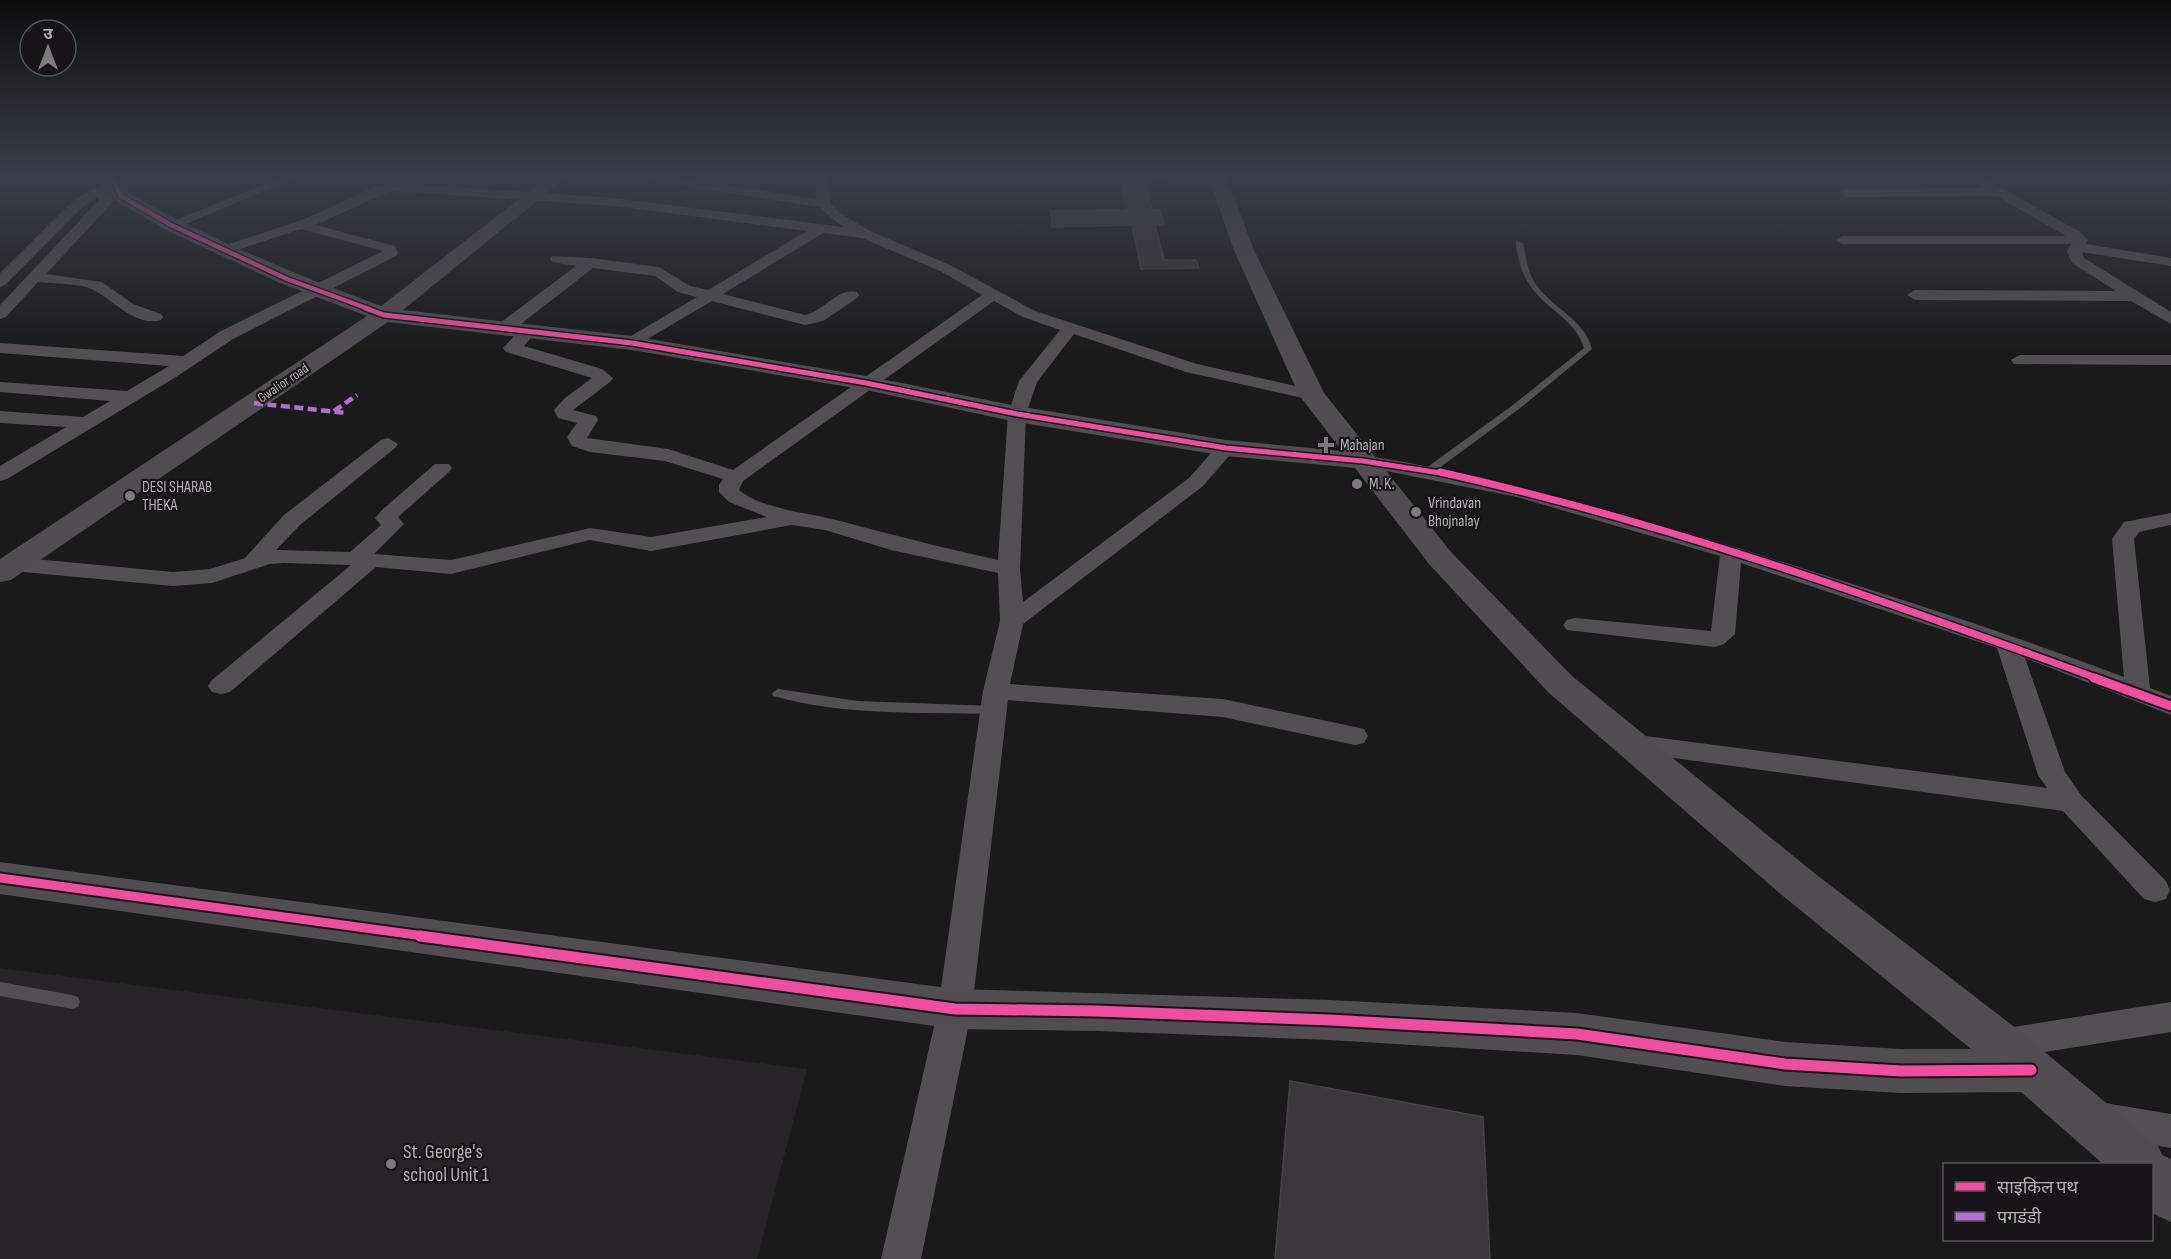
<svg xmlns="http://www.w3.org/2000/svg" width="2171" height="1259" font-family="'Sofia Sans Condensed','Noto Sans Devanagari',sans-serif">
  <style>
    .built { fill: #262426 }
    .building { fill: #393739; stroke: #454246; stroke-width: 1.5 }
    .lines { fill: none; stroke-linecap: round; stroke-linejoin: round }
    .lane { fill: #535054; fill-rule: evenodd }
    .street { fill: #535054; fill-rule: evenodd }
    .secondary { fill: #514e51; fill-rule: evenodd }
    .quiet { stroke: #b36fd0; stroke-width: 4.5; stroke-dasharray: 9 4.5; stroke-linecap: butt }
    .cycleway-far4-casing { stroke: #161416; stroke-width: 7 }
    .cycleway-far3-casing { stroke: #161416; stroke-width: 8 }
    .cycleway-far2-casing { stroke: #161416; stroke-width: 10 }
    .cycleway-far1-casing { stroke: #161416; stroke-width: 13 }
    .cycleway-casing { stroke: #161416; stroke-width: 15 }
    .cycleway-far4 { stroke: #ef4d9e; stroke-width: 4.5 }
    .cycleway-far3 { stroke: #ef4d9e; stroke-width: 5 }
    .cycleway-far2 { stroke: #ef4d9e; stroke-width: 7 }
    .cycleway-far1 { stroke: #ef4d9e; stroke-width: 9 }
    .cycleway { stroke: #ef4d9e; stroke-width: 11 }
    .poi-dot { fill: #807982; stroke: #161416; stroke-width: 2 }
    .labels { text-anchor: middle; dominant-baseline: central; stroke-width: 4.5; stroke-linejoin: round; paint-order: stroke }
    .far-street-label { font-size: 14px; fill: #b7acba; stroke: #161416 }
    .poi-label { font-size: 16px; fill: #b7acba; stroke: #161416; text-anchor: start }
    .near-poi-label { font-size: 20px; fill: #b7acba; stroke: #161416; text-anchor: start }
  </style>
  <rect width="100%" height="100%" fill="#1a1a1a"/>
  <polygon class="built" points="0,968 807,1069 757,1259 0,1259"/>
  <g class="building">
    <polygon points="1121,178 1166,178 1166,180 1145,180 1152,210 1160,210 1164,225 1155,225 1164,260 1196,260 1199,268 1141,269 1132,225 1052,227 1051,211 1127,210"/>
    <polygon points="1290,1081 1483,1117 1490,1259 1275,1259"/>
  </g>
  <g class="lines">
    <g class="lane">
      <path d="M 1516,241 L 1523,243 C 1526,257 1528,275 1538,287 C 1554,309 1585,320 1592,349 L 1519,409 L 1434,472 L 1426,472 L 1426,468 L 1513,405 L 1584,348 C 1575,314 1531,306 1520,264 C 1518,257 1516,248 1516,241 Z"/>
      <path d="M 778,689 L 858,701 L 994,706 L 999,707 L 1000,710 L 999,713 L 994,714 C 921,712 844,716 773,696 L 772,693 Z"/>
      <polygon points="0,982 72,995 78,997 80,1002 78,1007 72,1009 0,996"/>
    </g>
    <g class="street">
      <path d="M 114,178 L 120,182 L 110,190 L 113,201 L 111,204 L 46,274 L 102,282 L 133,304 L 161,314 L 163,317 L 161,320 C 136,327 114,301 94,290 C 80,283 54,284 38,282 L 6,317 L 0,319 L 0,305 L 99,200 L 98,197 L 84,206 L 5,285 L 0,287 L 0,273 L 74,200 Z"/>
      <polygon points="279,178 295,178 176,228 166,228 164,225"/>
      <path d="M 650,178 L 678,178 L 816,199 L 815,178 L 827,178 L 830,203 L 840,213 L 870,231 L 950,265 L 1035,311 L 1197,364 L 1318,391 L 1321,395 L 1312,400 L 1186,372 L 1074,334 L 1037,382 L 1026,414 L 1020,569 L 1023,602 L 1189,478 L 1219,444 L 1233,444 L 1236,448 L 1203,486 L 1023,624 L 1010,684 L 1223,699 L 1355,727 L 1364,729 L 1368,736 L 1364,743 L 1355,745 L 1223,717 L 1008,700 L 972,1009 L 921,1259 L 881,1259 L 938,1009 L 983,691 L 1000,621 L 998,573 L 891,550 L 825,530 L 792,525 L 651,551 L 590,540 L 451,574 L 376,567 L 230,692 L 221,694 L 212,692 L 208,686 L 212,680 L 351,565 L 284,563 L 270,564 L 212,583 L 173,586 L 13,571 L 5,569 L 2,564 L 5,559 L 13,557 L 173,572 L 210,569 L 245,558 L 284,515 L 381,440 L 388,438 L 398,444 L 395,448 L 300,525 L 276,550 L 350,552 L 381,525 L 375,518 L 383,509 L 435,464 L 449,464 L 452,468 L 449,472 L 398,517 L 404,524 L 374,554 L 451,560 L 590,528 L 651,537 L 767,517 L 729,502 L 719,492 L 719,485 L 723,479 L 665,461 L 590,452 L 572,446 L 567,437 L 577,423 L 558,418 L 554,410 L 565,398 L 592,378 L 506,352 L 503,348 L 522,328 L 528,327 L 536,332 L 524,346 L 602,369 L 613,378 L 610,382 L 573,410 L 596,416 L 598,420 L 587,438 L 668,449 L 733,470 L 982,295 L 940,271 L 862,238 L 823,233 L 723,294 L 805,315 C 823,312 838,287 857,292 L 859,295 L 857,298 L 823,321 L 805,325 L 712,301 L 632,348 L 624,343 L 626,339 L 697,297 L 678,292 L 655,276 L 593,268 L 508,334 L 502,335 L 494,330 L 496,326 L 576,266 L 552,262 L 550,259 L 552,256 L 591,258 L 659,267 L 690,286 L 708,290 L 807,231 L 615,206 L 391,191 L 315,225 L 395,246 L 398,253 L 396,256 L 233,339 L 176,377 L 7,479 L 0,481 L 0,466 L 66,427 L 0,423 L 0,411 L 83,417 L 110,401 L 0,392 L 0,382 L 127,391 L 169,366 L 0,353 L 0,343 L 183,356 L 221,331 L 383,251 L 301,229 L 222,255 L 217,254 L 215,251 L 217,248 L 307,218 L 376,186 L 391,183 L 615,198 L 843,227 L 819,207 L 656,182 ZM 994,301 L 1023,317 L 1060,330 L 1019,381 L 1008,414 L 998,560 C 942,548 887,533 832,519 C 804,512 762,509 739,490 L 743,481 Z"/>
      <polygon points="1969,178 1984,178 2080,232 2088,240 2086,244 2171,258 2171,266 2082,252 2084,258 2171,312 2171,324 2131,301 1915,300 1907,295 1915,290 2116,291 2072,263 2067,251 2071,244 1842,244 1835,240 1842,236 2066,236 1997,196 1847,197 1840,193 1847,189 1983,188"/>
      <polygon points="2020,355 2171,355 2171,365 2014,364 2011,360"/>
      <path d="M 1363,455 C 1508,478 1649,520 1789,564 C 1901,599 2014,635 2124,677 L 2112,539 L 2124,522 L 2171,513 L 2171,525 L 2139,532 L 2134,539 L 2150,688 L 2171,696 L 2171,715 L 2025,658 L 2065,772 L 2081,795 L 2166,881 L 2170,890 L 2166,899 L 2155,902 L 2144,899 L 2063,811 L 1630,752 L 1621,750 L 1617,743 L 1621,736 L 1630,734 L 2047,788 L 2038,775 L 1997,648 L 1741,563 L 1735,634 L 1724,644 L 1715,647 L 1567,630 L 1563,625 L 1567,620 L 1575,618 L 1711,631 L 1720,556 L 1517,497 L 1356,465 L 1353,461 L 1356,457 Z"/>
      <polygon points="2171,1002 2171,1032 2000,1059 1988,1055 1983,1044 1988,1033 2000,1029"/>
      <polygon points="2099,1102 2171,1114 2171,1148 2099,1136 2086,1131 2081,1119 2086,1107"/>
    </g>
    <path class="secondary" d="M 106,178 L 124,178 L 128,193 C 209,239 294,274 381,306 L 546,178 L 565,178 L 403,310 L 632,336 L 866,376 L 1017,406 L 1226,440 L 1342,451 L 1299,395 L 1233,248 L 1209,178 L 1227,178 L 1253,248 L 1324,393 L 1451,552 L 1572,676 L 1813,872 L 2017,1029 L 2158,1146 L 2162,1155 L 2171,1159 L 2171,1222 L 2152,1213 L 2152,1164 L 2103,1164 L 2021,1092 L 1901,1093 L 1785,1086 L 1577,1055 L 1330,1040 L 1096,1031 L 955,1029 L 0,894 L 0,862 L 955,989 L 1330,1000 L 1577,1013 L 1785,1042 L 1901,1049 L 1971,1049 L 1783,896 L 1548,692 L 1429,564 L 1355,468 L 1226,456 L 1017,422 L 866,390 L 632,350 L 388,322 L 11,580 L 0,582 L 0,559 L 367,316 L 280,283 L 164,229 L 115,200 L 105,182 Z"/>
    <g class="quiet">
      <polyline points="254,403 347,413"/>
      <polyline points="334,411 357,395"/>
    </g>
    <g class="cycleway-far4-casing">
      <polyline id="cycleway-far4" points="115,178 114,182 121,196 171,225 287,279 369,309"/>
    </g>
    <g class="cycleway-far3-casing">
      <polyline id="cycleway-far3" points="365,308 384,315 632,343 866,383 1017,414 1226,448 1363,461 1447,474"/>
    </g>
    <g class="cycleway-far2-casing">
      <path id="cycleway-far2" d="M 1440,472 C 1665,522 1883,600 2099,679"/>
    </g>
    <g class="cycleway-far1-casing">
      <g id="cycleway-far1">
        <polyline points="2094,678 2171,706"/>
        <polyline points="0,878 431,937"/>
      </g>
    </g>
    <g class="cycleway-casing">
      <polyline id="cycleway" points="420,936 955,1009 1096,1011 1330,1020 1577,1034 1785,1064 1901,1071 2031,1070"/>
    </g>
    <use href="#cycleway-far4" class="cycleway-far4"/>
    <use href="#cycleway-far3" class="cycleway-far3"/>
    <use href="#cycleway-far2" class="cycleway-far2"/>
    <use href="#cycleway-far1" class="cycleway-far1"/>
    <use href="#cycleway" class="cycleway"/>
  </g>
  <linearGradient id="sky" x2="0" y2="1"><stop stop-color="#0e0e0e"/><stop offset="0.5" stop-color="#383e49"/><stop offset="1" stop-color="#383e49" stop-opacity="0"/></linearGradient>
  <rect width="2171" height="354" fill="url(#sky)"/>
  <g class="poi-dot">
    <path d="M1323 436h6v6h6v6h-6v6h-6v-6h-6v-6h6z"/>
    <circle cx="1357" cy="484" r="6"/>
    <circle cx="130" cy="496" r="6"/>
    <circle cx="1416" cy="512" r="6"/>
    <circle cx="391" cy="1164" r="6"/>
  </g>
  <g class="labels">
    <g class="far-street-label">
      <text transform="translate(283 383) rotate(-34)">Gwalior road</text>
    </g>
    <g class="poi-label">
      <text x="1340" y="445">Mahajan</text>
      <text x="1369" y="484">M. K.</text>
      <text x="142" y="487">DESI SHARAB<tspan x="142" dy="18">THEKA</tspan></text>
      <text x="1428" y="503">Vrindavan<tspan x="1428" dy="18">Bhojnalay</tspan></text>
    </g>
    <g class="near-poi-label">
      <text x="403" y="1152">St. George's<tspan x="403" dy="23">school Unit 1</tspan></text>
    </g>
  </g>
  <rect x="1943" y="1163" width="210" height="78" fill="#161416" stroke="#565158" stroke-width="1.5"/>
  <rect x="1955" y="1182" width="30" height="9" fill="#ef4d9e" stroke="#565158" stroke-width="1.5"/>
  <text x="1997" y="1193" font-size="18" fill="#b7acba">साइकिल पथ</text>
  <rect x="1955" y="1212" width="30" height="9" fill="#b36fd0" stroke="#565158" stroke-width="1.5"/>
  <text x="1997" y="1223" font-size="18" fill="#b7acba">पगडंडी</text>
  <g transform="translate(48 48)"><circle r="28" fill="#161416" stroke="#565158" stroke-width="1.5"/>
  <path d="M0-4.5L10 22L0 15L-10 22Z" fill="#807982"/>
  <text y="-9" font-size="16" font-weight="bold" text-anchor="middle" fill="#b7acba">उ</text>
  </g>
</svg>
